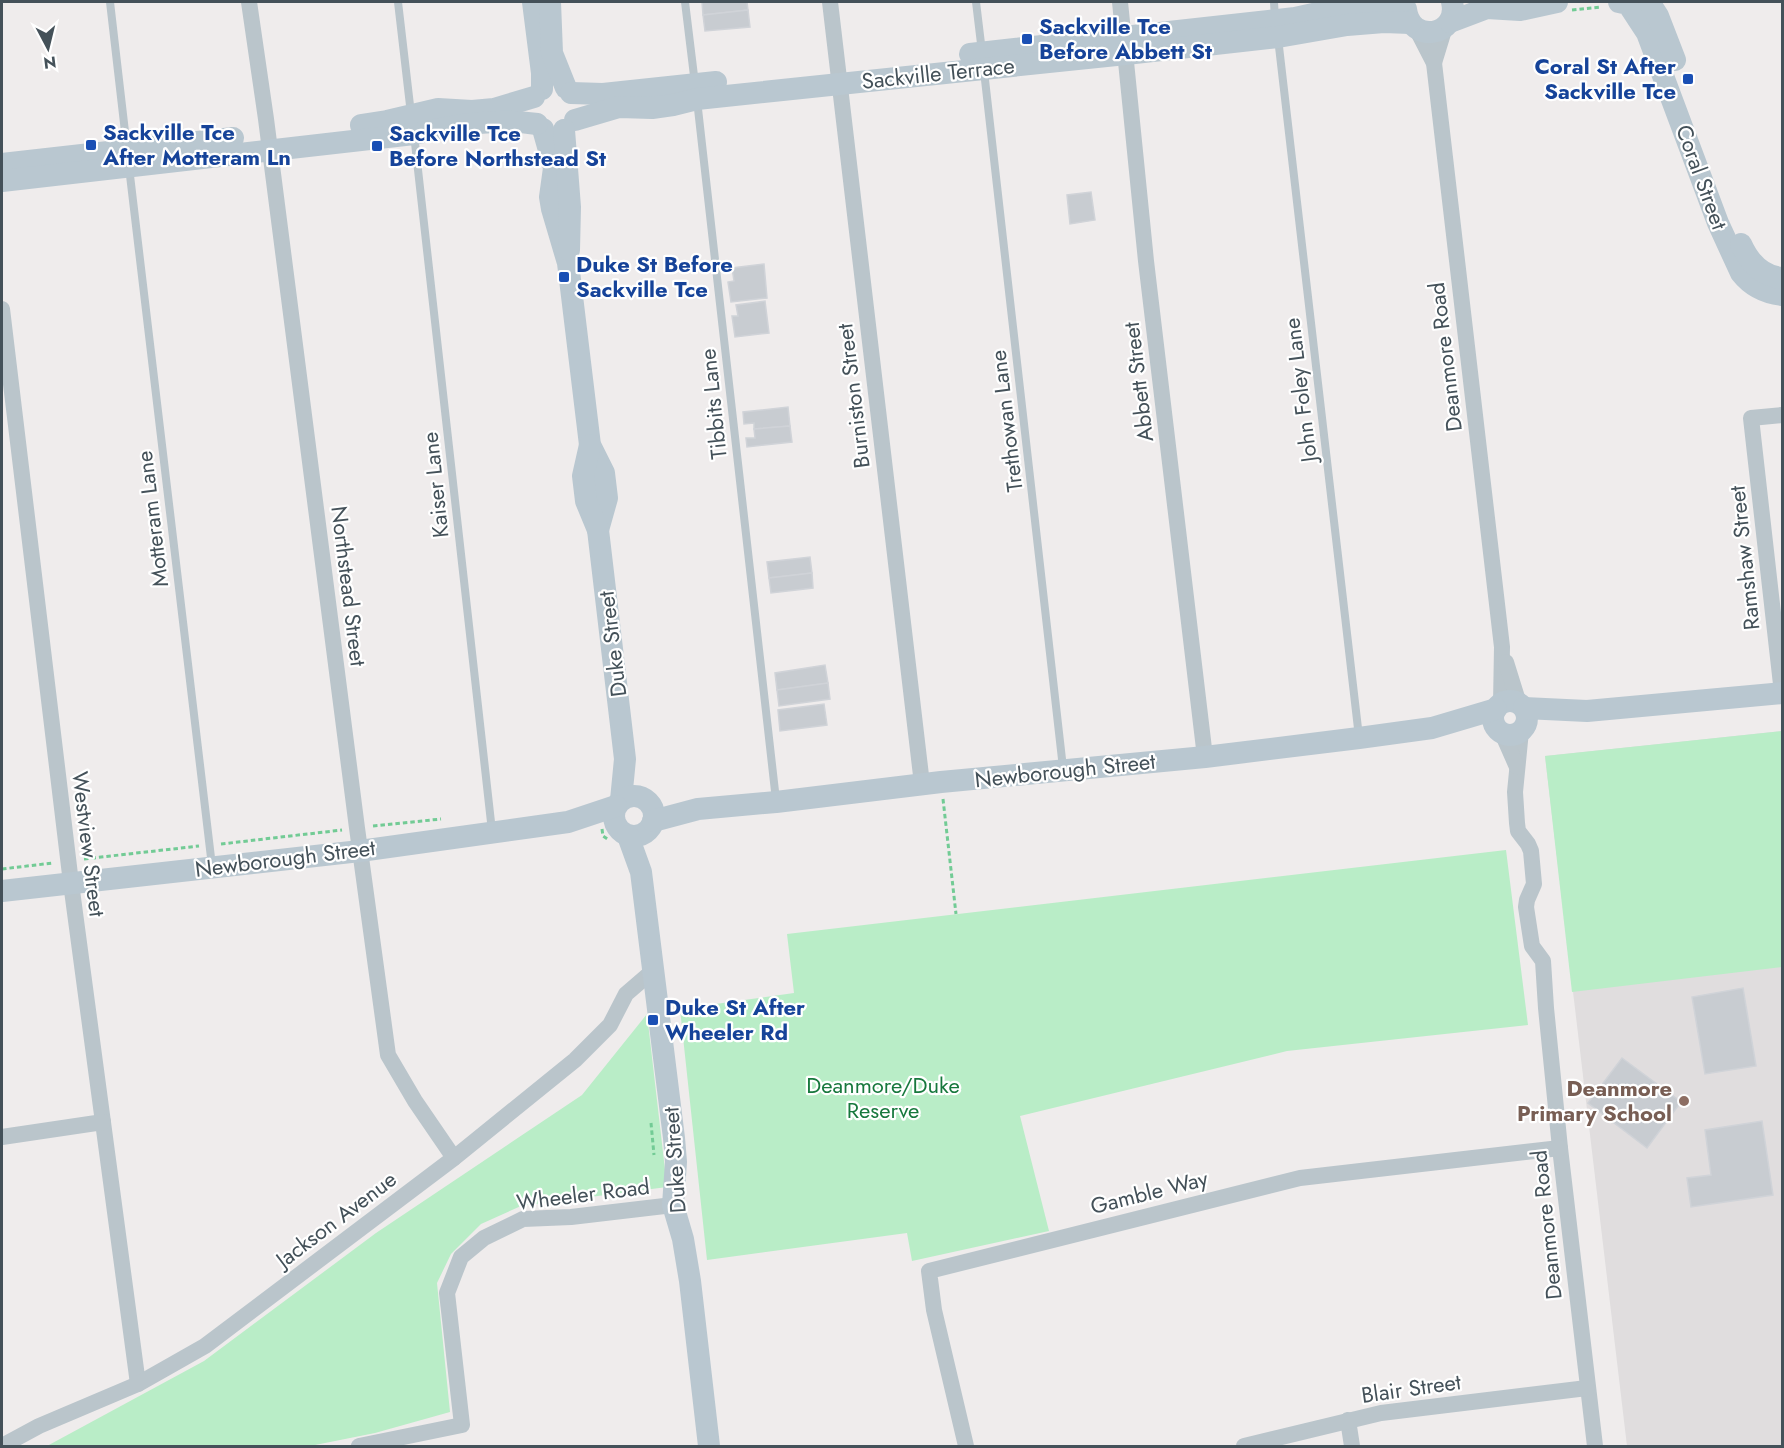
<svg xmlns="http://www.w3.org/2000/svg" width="1784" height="1448" font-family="Jost,sans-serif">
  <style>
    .education { fill: #e0ddde }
    .green { fill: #b9edc7 }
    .building { fill: #c8ccd1; stroke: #d0d3d8; stroke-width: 1.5 }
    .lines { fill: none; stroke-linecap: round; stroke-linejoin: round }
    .path { stroke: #72cb95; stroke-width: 3; stroke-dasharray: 4.5 3; stroke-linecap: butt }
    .lane { stroke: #bac5cb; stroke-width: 8 }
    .street { stroke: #bac5cb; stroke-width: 16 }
    .secondary { stroke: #b9c7d0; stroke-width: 22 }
    .transit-dot { fill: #1a4fb4; stroke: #fff; stroke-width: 2 }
    .education-dot { fill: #8d6e63; stroke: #fff; stroke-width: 2 }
    .labels { text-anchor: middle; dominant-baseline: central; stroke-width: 4.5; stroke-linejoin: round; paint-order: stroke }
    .transit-label { font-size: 22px; font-weight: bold; fill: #164399; stroke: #fff; text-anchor: start }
    .street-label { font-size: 22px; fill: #445159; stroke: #fff }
    .park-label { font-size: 22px; fill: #17783d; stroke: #fff }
    .education-label { font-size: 22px; font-weight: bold; fill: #785e54; stroke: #fff; text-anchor: end }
  </style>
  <rect width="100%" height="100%" fill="#efecec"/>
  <polygon class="education" points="1782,731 1782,1446 1627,1446 1545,756"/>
  <g class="green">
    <polygon points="1782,731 1782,967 1572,992 1545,756"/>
    <polygon points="1506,850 1528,1025 1287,1051 1020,1116 1049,1231 912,1261 907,1233 707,1260 680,1009 794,993 787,934"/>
    <polygon points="647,1014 667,1187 521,1206 481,1224 451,1254 437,1283 450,1412 375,1433 310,1446 47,1446 204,1361 376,1233 582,1095"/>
  </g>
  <g class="building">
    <polygon points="702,2 747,2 748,10 703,15"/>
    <polygon points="748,10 750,27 705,31 703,15"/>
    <polygon points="1091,192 1095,220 1070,224 1067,195"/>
    <polygon points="764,264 767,298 731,302 728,282 734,281 732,268"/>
    <polygon points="765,301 769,333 735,337 732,316 738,316 736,305"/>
    <polygon points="788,407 790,426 754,429 754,423 744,424 743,412"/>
    <polygon points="790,426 792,442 747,447 746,438 755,438 754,429"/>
    <polygon points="810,557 812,573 769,578 767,562"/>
    <polygon points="812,573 813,588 771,593 769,578"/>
    <polygon points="825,665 828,683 777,690 775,673"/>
    <polygon points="828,683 830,699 779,706 777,690"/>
    <polygon points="824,704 827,725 780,731 778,710"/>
    <polygon points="1743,988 1756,1066 1705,1074 1692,997"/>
    <polygon points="1622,1058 1681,1102 1647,1148 1588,1103"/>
    <polygon points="1762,1121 1773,1195 1691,1207 1687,1178 1711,1175 1705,1130"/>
  </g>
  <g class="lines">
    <g class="path">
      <polyline points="1572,10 1601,7"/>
      <polyline points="943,799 956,914"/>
      <polyline points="373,826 441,819"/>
      <polyline points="602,829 603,836 609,840"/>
      <polyline points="221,844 342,830"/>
      <polyline points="84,859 199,846"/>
      <polyline points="2,869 53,863"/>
      <polyline points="651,1123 654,1155"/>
    </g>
    <g class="lane">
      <polyline points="110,2 127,149"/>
      <polyline points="398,2 411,114"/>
      <polyline points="685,2 695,84"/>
      <polyline points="976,2 982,52"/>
      <polyline points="1274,2 1275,19"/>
      <polyline points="1278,38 1359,737"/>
      <polyline points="984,71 1063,768"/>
      <polyline points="697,100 776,800"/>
      <polyline points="414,134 492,831"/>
      <polyline points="129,167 212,866"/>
    </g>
    <g class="street">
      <polyline points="249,2 266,119 357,828 388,1055 415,1101 454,1158"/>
      <polyline points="830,2 922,784"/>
      <polyline points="1120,2 1146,261 1205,757"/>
      <polyline points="1416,28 1434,63 1502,647 1501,704"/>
      <polyline points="1434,63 1445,27"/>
      <polyline points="2,309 71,883 138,1384"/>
      <polyline points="1506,662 1519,704"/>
      <polyline points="1782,693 1751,418 1782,415"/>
      <polyline points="1521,731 1515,792 1517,823 1518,831 1528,844 1531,851 1534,884 1527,900 1526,907 1532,946 1543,961 1546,1008 1560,1148 1595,1446"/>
      <polyline points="1502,733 1517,767"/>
      <polyline points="2,1137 103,1122"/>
      <polyline points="1348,1420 1352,1446"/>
      <polyline points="2,1446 39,1426 138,1384 205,1346 454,1158 575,1060 610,1025 626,994 655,969"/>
      <polyline points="359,1446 462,1425 447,1293 461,1257 484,1238 523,1219 571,1217 673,1205"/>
      <polyline points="966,1446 934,1310 929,1271 1300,1178 1560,1148"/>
      <polyline points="1244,1446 1381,1413 1587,1388"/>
    </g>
    <g class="secondary">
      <polyline points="533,2 542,73 542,89"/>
      <polyline points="550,2 552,53 566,88"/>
      <path d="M 1619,2 L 1628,4 L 1647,33 L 1718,223 L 1741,273 C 1752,287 1765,293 1782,295"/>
      <polyline points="1649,2 1658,16 1675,60"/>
      <path d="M 1406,9 C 1410,45 1460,36 1452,2"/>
      <polyline points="1450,22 1487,8 1520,10 1557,2"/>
      <polyline points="970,54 1295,18 1340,8 1381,10 1401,2"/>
      <polyline points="571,93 603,94 716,82"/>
      <polyline points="575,120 619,107 652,108 673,105 697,99 1126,54 1278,37 1347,25 1384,22 1410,23"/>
      <polyline points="361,125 387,121 438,109 472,111 494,109 534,97"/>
      <polyline points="543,129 554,168 550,197 552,209 568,263 590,445 604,473 607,498 598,530"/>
      <polyline points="564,130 570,207 569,250"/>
      <polyline points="2,164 233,138"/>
      <path d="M 2,181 L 414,134 C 456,125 494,118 537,124"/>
      <path d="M 1741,244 C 1749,262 1761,276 1782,278"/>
      <polyline points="590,445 583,476 586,501 598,530 625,759 621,800"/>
      <circle cx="1510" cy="718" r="17"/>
      <polyline points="1524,708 1587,711 1782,693"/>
      <circle cx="634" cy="816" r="20"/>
      <polyline points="653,821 698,809 776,802 941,782 1205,757 1359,738 1432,728 1496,709"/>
      <polyline points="628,836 641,872 674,1138 676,1162 673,1205 683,1239 690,1281 709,1446"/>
      <polyline points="2,891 360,851 568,822 616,806"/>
    </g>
  </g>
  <g class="transit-dot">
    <rect x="1021" y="33" width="12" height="12" rx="3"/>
    <rect x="1682" y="73" width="12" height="12" rx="3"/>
    <rect x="85" y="139" width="12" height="12" rx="3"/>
    <rect x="371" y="140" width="12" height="12" rx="3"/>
    <rect x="558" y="271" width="12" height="12" rx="3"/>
    <rect x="647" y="1014" width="12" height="12" rx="3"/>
  </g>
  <circle class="education-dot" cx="1684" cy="1101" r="6"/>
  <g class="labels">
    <g class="transit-label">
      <text x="1039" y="26">Sackville Tce<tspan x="1039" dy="25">Before Abbett St</tspan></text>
      <text x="1676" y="66" text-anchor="end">Coral St After<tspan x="1676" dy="25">Sackville Tce</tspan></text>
      <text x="103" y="132">Sackville Tce<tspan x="103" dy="25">After Motteram Ln</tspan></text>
      <text x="389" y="133">Sackville Tce<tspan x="389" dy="25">Before Northstead St</tspan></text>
      <text x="576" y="264">Duke St Before<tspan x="576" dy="25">Sackville Tce</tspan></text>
      <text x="665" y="1007">Duke St After<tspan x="665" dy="25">Wheeler Rd</tspan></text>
    </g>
    <g class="street-label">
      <text transform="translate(938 73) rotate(-6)">Sackville Terrace</text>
      <text transform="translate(1702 177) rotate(70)">Coral Street</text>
      <text transform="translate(1445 357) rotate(-97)">Deanmore Road</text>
      <text transform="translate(1138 382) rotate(-97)">Abbett Street</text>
      <text transform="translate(1300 390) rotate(-97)">John Foley Lane</text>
      <text transform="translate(853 396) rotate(-97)">Burniston Street</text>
      <text transform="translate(713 404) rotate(-96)">Tibbits Lane</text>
      <text transform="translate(1006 421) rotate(-97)">Trethowan Lane</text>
      <text transform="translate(435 485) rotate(-96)">Kaiser Lane</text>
      <text transform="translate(152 519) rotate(-97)">Motteram Lane</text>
      <text transform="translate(1744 558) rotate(-96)">Ramshaw Street</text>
      <text transform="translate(349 586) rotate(83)">Northstead Street</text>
      <text transform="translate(612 644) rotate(-97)">Duke Street</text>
      <text transform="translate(1065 770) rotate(-6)">Newborough Street</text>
      <text transform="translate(89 844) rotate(83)">Westview Street</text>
      <text transform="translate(285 858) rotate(-7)">Newborough Street</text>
      <text transform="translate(674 1160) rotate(-94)">Duke Street</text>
      <text transform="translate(1149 1192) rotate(-14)">Gamble Way</text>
      <text transform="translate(583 1194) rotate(-7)">Wheeler Road</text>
      <text transform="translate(336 1219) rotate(-37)">Jackson Avenue</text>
      <text transform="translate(1546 1225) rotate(-96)">Deanmore Road</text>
      <text transform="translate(1411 1388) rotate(-8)">Blair Street</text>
    </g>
    <g class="park-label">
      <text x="883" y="1085">Deanmore/Duke<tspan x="883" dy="25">Reserve</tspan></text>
    </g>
    <g class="education-label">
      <text x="1672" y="1088">Deanmore<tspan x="1672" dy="25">Primary School</tspan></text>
    </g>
  </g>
  <rect width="1784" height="1448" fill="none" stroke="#445159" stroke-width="6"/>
  <g transform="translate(48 48) rotate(173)" stroke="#ffffff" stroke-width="4.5" paint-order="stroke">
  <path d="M0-4.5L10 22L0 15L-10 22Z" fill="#445159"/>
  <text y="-9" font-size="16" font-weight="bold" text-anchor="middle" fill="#445159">N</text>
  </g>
</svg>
